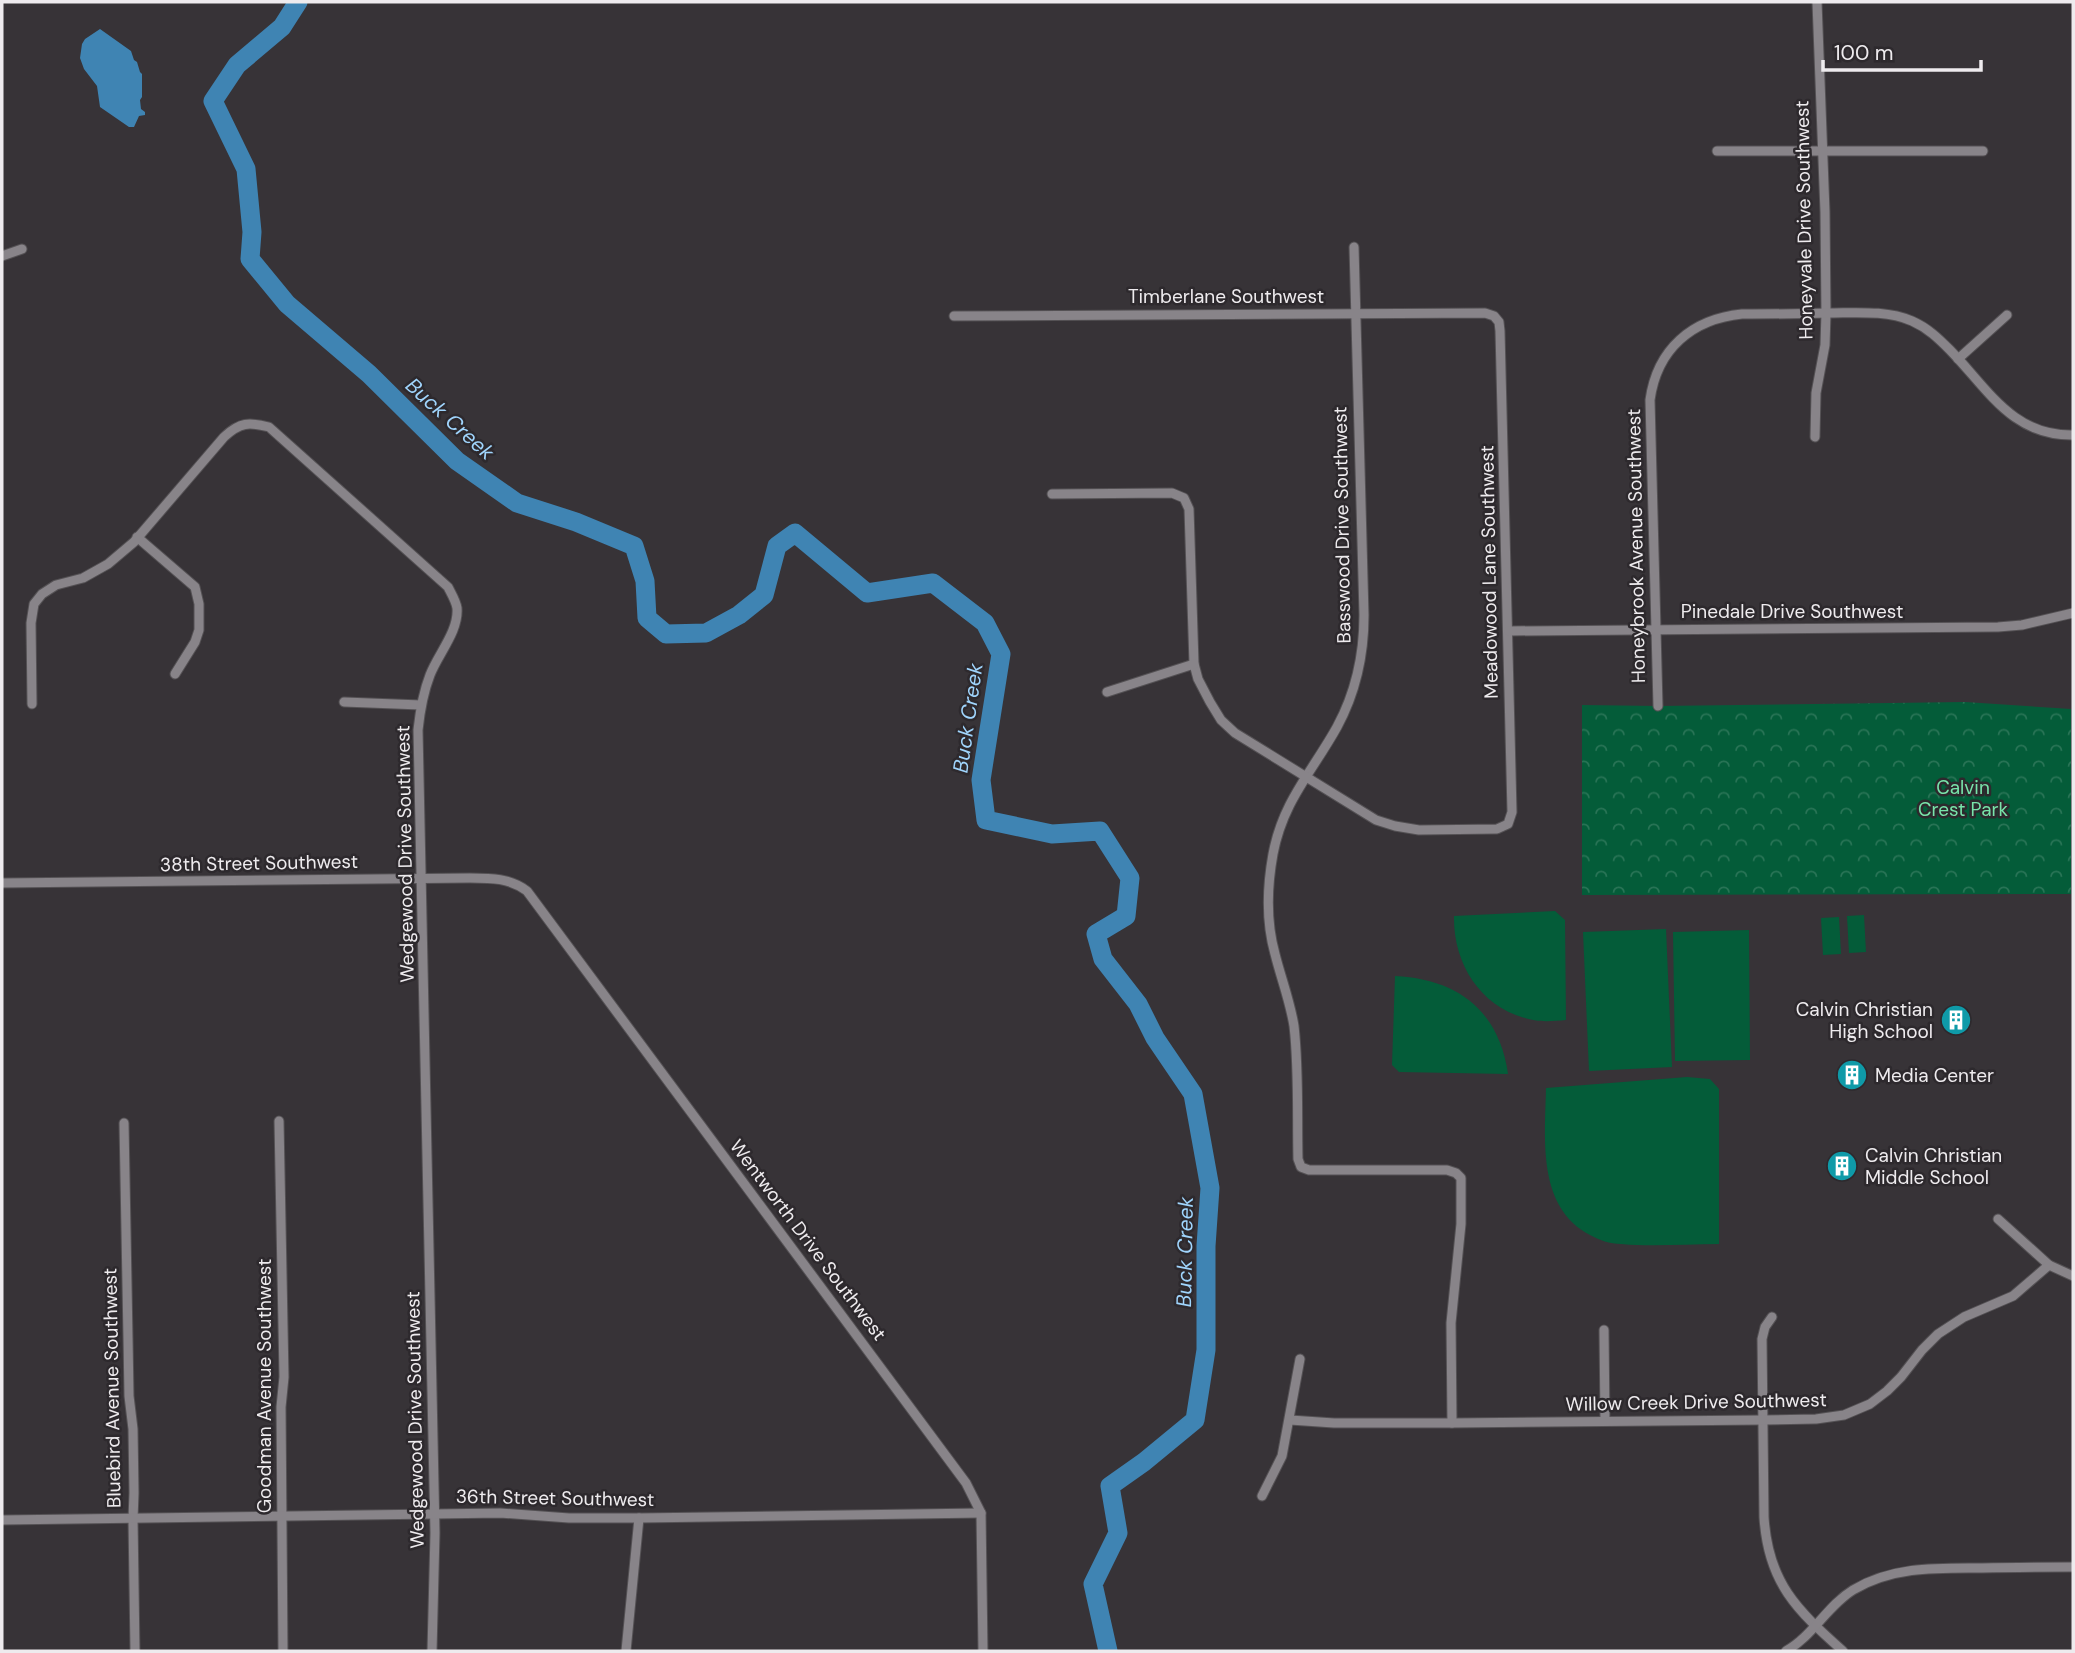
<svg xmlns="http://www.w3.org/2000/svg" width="2075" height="1653" font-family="'DM Sans',sans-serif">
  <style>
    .grass { fill: #045c39 }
    .forest { fill: url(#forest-crowns) }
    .water { fill: #3f84b3 }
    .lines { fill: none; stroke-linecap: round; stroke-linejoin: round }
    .river { stroke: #3f84b3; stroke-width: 19 }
    .minor-casing { stroke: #545154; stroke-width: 11 }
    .minor { stroke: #888489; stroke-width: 9 }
    .labels { text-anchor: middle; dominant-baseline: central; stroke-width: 5; stroke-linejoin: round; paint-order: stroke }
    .street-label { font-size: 19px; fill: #eeebee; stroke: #2d292d }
    .park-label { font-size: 19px; fill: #78e4aa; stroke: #2d292d }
    .poi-label { font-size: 19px; fill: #eeebee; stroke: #2d292d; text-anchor: start }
    .water-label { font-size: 21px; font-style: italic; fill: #a0d5fd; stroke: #2d292d }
  </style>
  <defs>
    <pattern id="forest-crowns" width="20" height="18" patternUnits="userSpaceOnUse" patternTransform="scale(1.75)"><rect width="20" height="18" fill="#045c39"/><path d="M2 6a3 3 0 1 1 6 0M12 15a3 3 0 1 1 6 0" fill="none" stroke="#297456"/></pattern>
  </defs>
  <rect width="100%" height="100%" fill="#373337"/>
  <g class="grass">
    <path d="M 1555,911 L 1565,920 L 1566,1020 C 1555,1021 1543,1022 1533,1020 C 1482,1010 1453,965 1454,916 Z"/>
    <polygon points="1864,915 1866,952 1849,953 1847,916"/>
    <polygon points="1839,917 1841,954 1823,955 1821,918"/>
    <polygon points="1666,929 1672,1067 1589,1071 1583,932"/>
    <polygon points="1749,930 1750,1060 1675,1061 1673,932"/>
    <path d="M 1395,976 C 1457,979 1499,1010 1508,1074 L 1399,1072 L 1392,1065 Z"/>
    <path d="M 1687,1077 L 1710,1079 L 1719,1089 L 1719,1244 C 1686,1244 1653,1247 1621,1244 C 1610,1244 1599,1240 1590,1235 C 1537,1207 1545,1140 1546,1088 Z"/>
  </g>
  <polygon class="forest" points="1965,702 2071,709 2071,894 1582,895 1582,705 1658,706"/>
  <polygon class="water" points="100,29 131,51 134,60 137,62 140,72 142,74 142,97 140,100 141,109 145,112 145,115 139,116 134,127 129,127 100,107 97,86 84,69 80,58 82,44 85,39"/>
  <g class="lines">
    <polyline class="river" points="298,2 282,27 237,65 213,101 246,169 252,232 250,259 287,304 369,374 457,461 517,503 576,522 634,546 645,581 647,618 666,634 706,633 739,615 764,595 777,546 795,533 867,593 933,583 985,623 1001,654 981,780 986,820 1052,834 1100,831 1130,878 1126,916 1096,934 1103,959 1138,1004 1155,1038 1193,1094 1210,1188 1206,1246 1206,1350 1195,1420 1144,1462 1110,1486 1118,1533 1093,1584 1108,1651"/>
    <g class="minor-casing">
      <g id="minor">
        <polyline points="1717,151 1983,151"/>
        <path d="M 1354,247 L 1364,615 C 1364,654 1356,692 1337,727 C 1312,772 1283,801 1273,854 C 1267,887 1266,922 1275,954 C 1281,978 1290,1001 1294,1026 C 1299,1070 1297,1115 1298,1159 L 1301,1167 L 1309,1170 L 1447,1170 L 1456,1173 L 1461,1178 L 1461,1224 L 1451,1323 L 1452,1423"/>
        <polyline points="2,256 22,249"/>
        <polyline points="954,316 1485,313 1494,316 1499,322 1500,331 1512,812 1508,824 1497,829 1419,830 1395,826 1376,820 1235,733 1221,720 1210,702 1198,679 1194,664 1189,509 1184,498 1172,493 1052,494"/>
        <polyline points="1958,359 2007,315"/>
        <polyline points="1815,437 1816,393 1825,345 1826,313 1825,212 1817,2"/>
        <polyline points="137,537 195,587 199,604 199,630 195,642 175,674"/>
        <polyline points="1509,631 1998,627 2022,625 2073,613"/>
        <polyline points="1107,692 1194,664"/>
        <polyline points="344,702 421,705"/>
        <path d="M 32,704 L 31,623 L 34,604 L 42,594 L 56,585 L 83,578 L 108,564 L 134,542 L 224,437 C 240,422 249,422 269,427 L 448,587 C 451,593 456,601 457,608 C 459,631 438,654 430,675 C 423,693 420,711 418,730 L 435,1533 L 432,1651"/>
        <path d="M 1658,706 L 1650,400 C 1657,349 1692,319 1742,314 C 1770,314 1799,314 1828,313 C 1856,313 1886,310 1912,321 C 1928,328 1939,339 1950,350 C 1988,389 2012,436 2073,435"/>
        <path d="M 2,883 L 470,878 C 491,878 510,878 527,891 L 966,1483 L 981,1513 L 983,1651"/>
        <polyline points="279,1121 284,1377 281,1407 283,1651"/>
        <polyline points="124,1123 128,1338 129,1396 133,1429 134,1493 133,1519 135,1651"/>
        <polyline points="1998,1219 2049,1265 2073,1276"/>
        <path d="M 1772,1317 L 1765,1327 L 1762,1339 L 1764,1517 C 1768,1583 1797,1610 1843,1651"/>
        <polyline points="1604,1330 1605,1421"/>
        <polyline points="1290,1420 1334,1423 1452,1423 1763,1420 1816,1419 1844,1415 1870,1404 1887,1391 1901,1377 1922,1350 1938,1334 1964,1317 2013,1296 2049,1265"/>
        <polyline points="1262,1496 1282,1456 1300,1359"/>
        <polyline points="2,1520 434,1514 500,1513 569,1518 639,1518 981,1513"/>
        <polyline points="626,1651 639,1518"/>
        <path d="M 1786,1651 C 1813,1636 1827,1606 1853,1590 C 1893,1566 1938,1568 1982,1568 C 2013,1567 2043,1567 2073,1567"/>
      </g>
    </g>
    <use href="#minor" class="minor"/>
  </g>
  <defs>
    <g id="building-disc" transform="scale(1.575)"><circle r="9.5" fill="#0f9aa8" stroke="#2d292d"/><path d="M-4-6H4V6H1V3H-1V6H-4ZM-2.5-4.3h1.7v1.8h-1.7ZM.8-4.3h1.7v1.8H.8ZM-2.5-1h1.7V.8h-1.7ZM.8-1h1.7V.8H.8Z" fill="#fff"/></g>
  </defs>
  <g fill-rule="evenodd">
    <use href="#building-disc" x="1956" y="1020"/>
    <use href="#building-disc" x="1852" y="1075"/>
    <use href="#building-disc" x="1842" y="1166"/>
  </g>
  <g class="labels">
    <g class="street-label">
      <text transform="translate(1804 220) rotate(-91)">Honeyvale Drive Southwest</text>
      <text x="1226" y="296">Timberlane Southwest</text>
      <text transform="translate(1342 525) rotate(-91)">Basswood Drive Southwest</text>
      <text transform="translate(1636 546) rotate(-91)">Honeybrook Avenue Southwest</text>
      <text transform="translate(1489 572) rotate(-91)">Meadowood Lane Southwest</text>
      <text x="1792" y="611">Pinedale Drive Southwest</text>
      <text transform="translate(405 854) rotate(-91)">Wedgewood Drive Southwest</text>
      <text transform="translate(259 863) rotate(-1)">38th Street Southwest</text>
      <text transform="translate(808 1240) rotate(53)">Wentworth Drive Southwest</text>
      <text transform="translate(264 1386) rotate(-90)">Goodman Avenue Southwest</text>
      <text transform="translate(112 1388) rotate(-91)">Bluebird Avenue Southwest</text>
      <text transform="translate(1696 1402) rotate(-1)">Willow Creek Drive Southwest</text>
      <text transform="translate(415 1420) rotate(-91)">Wedgewood Drive Southwest</text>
      <text transform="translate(555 1498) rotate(1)">36th Street Southwest</text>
    </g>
    <g class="park-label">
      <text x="1963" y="787">Calvin<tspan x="1963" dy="22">Crest Park</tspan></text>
    </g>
    <g class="poi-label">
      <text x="1933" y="1009" text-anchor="end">Calvin Christian<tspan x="1933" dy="22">High School</tspan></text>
      <text x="1875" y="1075">Media Center</text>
      <text x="1865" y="1155">Calvin Christian<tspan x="1865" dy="22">Middle School</tspan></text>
    </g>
    <g class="water-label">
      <text transform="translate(450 419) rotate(42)">Buck Creek</text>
      <text transform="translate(968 718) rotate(-82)">Buck Creek</text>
      <text transform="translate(1185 1252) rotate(-89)">Buck Creek</text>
    </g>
  </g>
  <rect width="2075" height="1653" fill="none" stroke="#eeebee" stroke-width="7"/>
  <path d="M1823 60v10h158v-10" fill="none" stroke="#eeebee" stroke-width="3.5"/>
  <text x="1834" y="60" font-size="21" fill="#eeebee" stroke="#2d292d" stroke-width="5" paint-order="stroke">100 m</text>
</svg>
